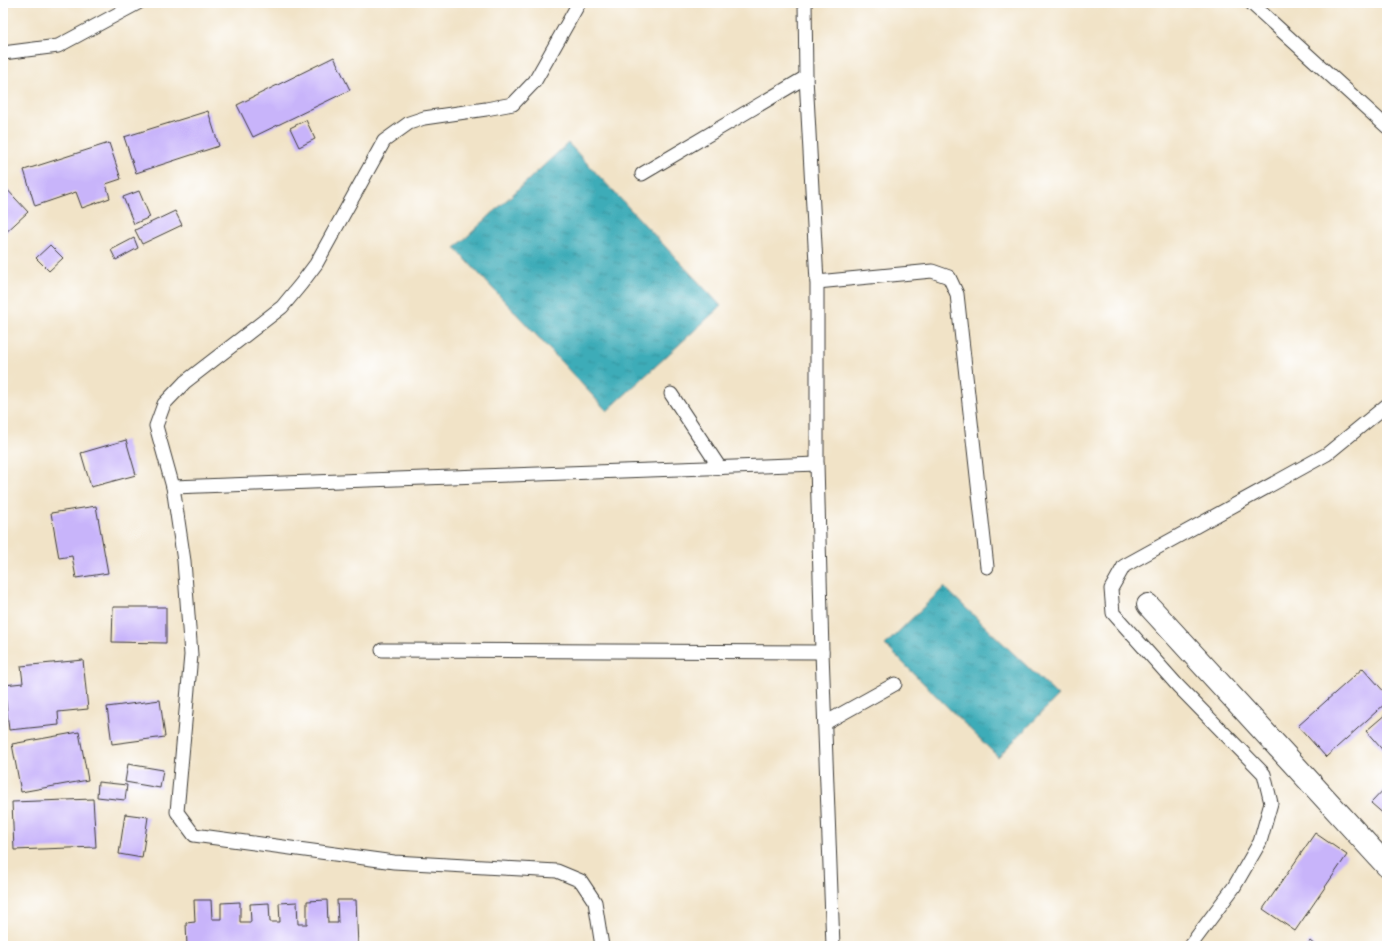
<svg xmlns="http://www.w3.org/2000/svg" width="1390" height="949" font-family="Itim,sans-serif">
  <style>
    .water { fill: url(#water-ripples); stroke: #2c646a }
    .building { fill: #c8b4fa }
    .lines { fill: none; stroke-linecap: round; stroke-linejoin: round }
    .service-casing { stroke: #3c3a36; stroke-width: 15 }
    .minor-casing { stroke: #3c3a36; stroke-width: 24 }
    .service { stroke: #fff; stroke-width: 13 }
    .minor { stroke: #fff; stroke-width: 22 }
  </style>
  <defs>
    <pattern id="water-ripples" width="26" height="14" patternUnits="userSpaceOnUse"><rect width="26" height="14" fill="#3cacb8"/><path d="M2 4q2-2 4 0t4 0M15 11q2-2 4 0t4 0" fill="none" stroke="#328b95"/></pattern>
  </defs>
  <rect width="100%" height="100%" fill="#fff"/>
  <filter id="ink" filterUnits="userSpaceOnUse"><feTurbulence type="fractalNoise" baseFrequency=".025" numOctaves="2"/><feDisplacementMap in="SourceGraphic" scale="8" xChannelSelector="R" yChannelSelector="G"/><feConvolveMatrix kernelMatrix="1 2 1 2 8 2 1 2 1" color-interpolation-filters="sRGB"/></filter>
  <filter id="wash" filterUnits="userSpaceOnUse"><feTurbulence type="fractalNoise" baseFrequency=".012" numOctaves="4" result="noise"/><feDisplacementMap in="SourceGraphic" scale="16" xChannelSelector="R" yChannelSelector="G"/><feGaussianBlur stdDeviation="0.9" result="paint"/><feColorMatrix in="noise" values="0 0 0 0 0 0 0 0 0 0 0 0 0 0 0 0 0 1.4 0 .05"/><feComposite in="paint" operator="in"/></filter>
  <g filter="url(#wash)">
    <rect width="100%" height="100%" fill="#f1e3c7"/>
    <g class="water">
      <polygon points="568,143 721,306 607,411 455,248"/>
      <polygon points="944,587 1058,696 998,757 885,645"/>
    </g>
    <g id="blocks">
      <g class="building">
        <polygon points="334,57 350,90 253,137 237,105"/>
        <polygon points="208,111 219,146 136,173 124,137"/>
        <polygon points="306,120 315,139 299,147 290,128"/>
        <polygon points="109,143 121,179 106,184 110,198 82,208 76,192 35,206 24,170"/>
        <polygon points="3,185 28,212 3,235"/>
        <polygon points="139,191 150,217 134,224 123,197"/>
        <polygon points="175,211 182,225 142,244 135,230"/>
        <polygon points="134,238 138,248 116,260 111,250"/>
        <polygon points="50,245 63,258 49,271 36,258"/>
        <polygon points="126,440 136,475 91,487 81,453"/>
        <polygon points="96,506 108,573 76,578 72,556 59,558 51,513"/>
        <polygon points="113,607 166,607 166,643 112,642"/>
        <polygon points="83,660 88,709 58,712 59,725 9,730 4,685 23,683 21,666"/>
        <polygon points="1363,668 1387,695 1387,702 1326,757 1298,726"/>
        <polygon points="160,700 165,737 112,744 107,707"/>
        <polygon points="1387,713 1387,755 1366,731"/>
        <polygon points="79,732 88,780 21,792 12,744"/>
        <polygon points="128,764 163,770 160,788 125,782"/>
        <polygon points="98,782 127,785 125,800 97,797"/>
        <polygon points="1387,786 1387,817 1371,803"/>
        <polygon points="93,799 96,847 14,850 12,802"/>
        <polygon points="125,814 148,817 142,858 119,854"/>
        <polygon points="1315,833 1347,855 1295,931 1263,909"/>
        <polygon points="194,900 211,900 212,919 221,919 221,903 240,902 240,922 251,922 250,904 269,903 270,922 280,922 279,903 297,902 298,924 307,924 307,901 327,900 328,923 338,923 337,900 356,900 358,946 187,946 186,923 195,922"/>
        <polygon points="1310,941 1316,946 1306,946"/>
      </g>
    </g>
  </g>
  <g filter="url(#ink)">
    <use href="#blocks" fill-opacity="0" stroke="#3c3a36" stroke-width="1"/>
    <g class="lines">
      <g class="service-casing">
        <g id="service">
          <polyline points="579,3 535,81 513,104 486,109 424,118 409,123 384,141 316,264 301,284 282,307 185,382 164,404 156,426 173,487 184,561 191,655 177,812 194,835 394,862 557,871 581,881 595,902 602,946"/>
          <polyline points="805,3 806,77 817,282 817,464 822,652 833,946"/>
          <polyline points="1251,3 1387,127"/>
          <polyline points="3,53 58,46 138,3"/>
          <polyline points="642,174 806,77"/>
          <polyline points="817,282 932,271 949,277 957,294 987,567"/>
          <polyline points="671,394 720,468"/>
          <polyline points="173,487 817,464"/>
          <polyline points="382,650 822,652"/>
          <polyline points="825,723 895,684"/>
          <polyline points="1190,946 1234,887 1260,842 1271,803 1264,774 1178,686 1113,613 1111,589 1124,566 1327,454 1387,405"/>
        </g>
      </g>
      <g class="minor-casing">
        <polyline id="minor" points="1148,605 1387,866"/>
      </g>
      <use href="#service" class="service"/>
      <use href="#minor" class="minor"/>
    </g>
  </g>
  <rect width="1390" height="949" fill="none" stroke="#fff" stroke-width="16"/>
</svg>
